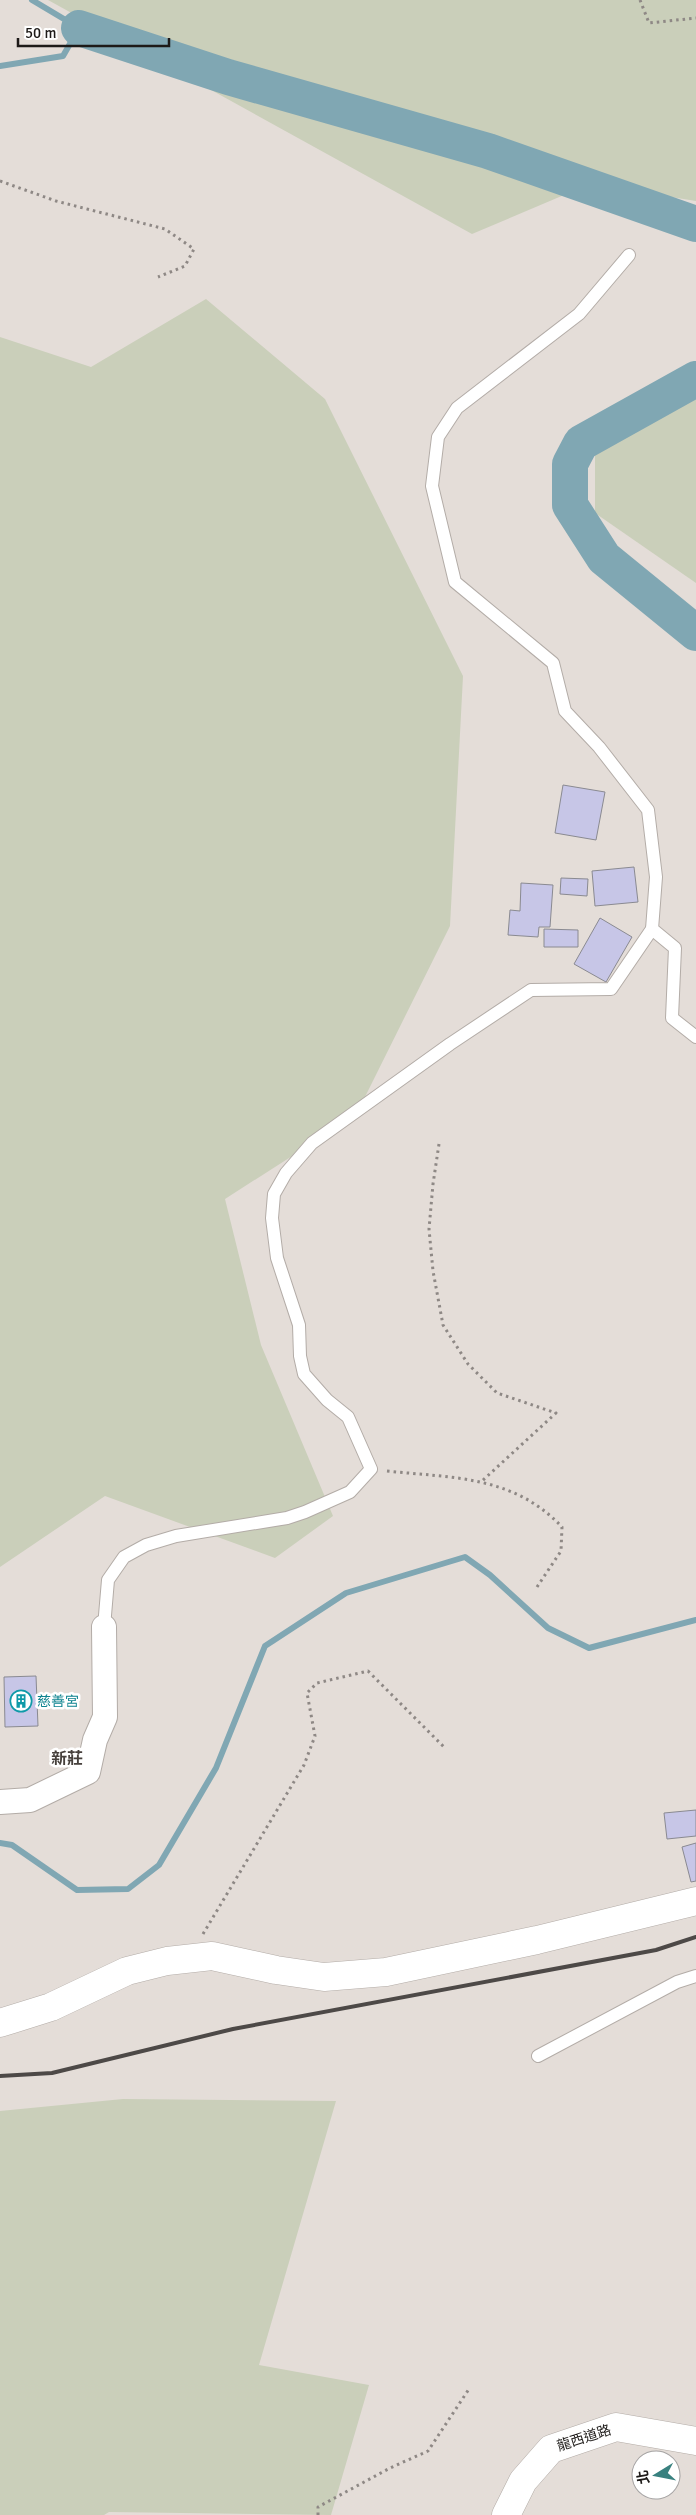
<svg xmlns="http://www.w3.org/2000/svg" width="696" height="2515" font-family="Signika,'Noto Sans TC',sans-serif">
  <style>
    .green { fill: #cacfba }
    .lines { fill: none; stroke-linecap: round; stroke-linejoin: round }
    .stream { stroke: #80a7b3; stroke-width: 6 }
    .river { stroke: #80a7b3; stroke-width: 36 }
    .building { fill: #c7c6e7; stroke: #8a8a91 }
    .service-casing { stroke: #b3aca7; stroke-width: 14 }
    .minor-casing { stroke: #b3aca7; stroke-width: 26 }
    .tertiary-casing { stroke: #b3aca7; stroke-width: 29 }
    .path { stroke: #8e8885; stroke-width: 3; stroke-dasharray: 2.5 4; stroke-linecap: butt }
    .service { stroke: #fff; stroke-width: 12 }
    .minor { stroke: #fff; stroke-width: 24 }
    .tertiary { stroke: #fff; stroke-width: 28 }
    .rail { stroke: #4d4947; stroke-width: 4 }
    .labels { text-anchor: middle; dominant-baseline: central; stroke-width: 5; stroke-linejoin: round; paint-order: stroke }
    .culture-label { font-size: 14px; fill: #0d838f; stroke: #fff; text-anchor: start }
    .street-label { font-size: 14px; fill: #1d1a18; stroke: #fff }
    .quarter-label { font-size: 16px; font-weight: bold; fill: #46403c; stroke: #fff }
  </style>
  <rect width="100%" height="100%" fill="#e4ddd8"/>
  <g class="green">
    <polygon points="48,0 696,0 696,201 590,184 472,234"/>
    <polygon points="206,299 325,399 463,676 450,926 356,1115 225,1199 261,1345 333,1516 275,1558 105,1496 0,1567 0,337 91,367"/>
    <polygon points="696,388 696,583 595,513 595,438"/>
    <polygon points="123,2099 336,2101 259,2365 369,2385 331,2515 109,2512 104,2515 0,2515 0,2111"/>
  </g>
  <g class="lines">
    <g class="stream">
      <polyline points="0,66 63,56 79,28 32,0"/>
      <polyline points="0,1843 12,1845 77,1890 128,1889 159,1865 216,1768 265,1646 346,1593 465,1557 490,1575 548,1628 589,1648 696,1620"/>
    </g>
    <g class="river">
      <polyline points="79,28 228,77 488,151 696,224"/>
      <polyline points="696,379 581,443 570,464 570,505 604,558 696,633"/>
    </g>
  </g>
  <g class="building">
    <polygon points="563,785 605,792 596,840 555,833"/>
    <polygon points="634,867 638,902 595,906 592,871"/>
    <polygon points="561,878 588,879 587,896 560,894"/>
    <polygon points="521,883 553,885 550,927 539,927 538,937 508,935 510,910 520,911"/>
    <polygon points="600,918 632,937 606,982 574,964"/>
    <polygon points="544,929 578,930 578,947 544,947"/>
    <polygon points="36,1676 38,1726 5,1727 4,1677"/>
    <polygon points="696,1810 696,1836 667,1839 664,1813"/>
    <polygon points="696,1843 696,1881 691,1882 682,1847"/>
  </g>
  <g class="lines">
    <g class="service-casing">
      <g id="service">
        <polyline points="629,255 579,314 457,408 438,437 432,486 455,582 553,663 565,711 599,747 648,810 656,877 652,929 675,948 672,1018 696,1037"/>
        <polyline points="104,1627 108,1580 124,1557 146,1545 176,1536 287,1518 305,1512 350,1492 371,1469 348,1417 327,1400 304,1374 300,1356 299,1325 277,1258 272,1218 274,1194 286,1173 312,1143 450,1044 531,990 611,989 652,929"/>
        <polyline points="538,2056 677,1982 696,1976"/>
      </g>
    </g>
    <g class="minor-casing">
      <polyline id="minor" points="0,1802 30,1800 88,1772 95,1740 105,1717 104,1627"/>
    </g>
    <g class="tertiary-casing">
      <g id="tertiary">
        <polyline points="0,2023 51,2007 127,1971 167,1961 212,1956 276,1970 324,1977 386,1972 537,1940 696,1901"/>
        <polyline points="506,2515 523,2481 551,2449 616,2427 696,2441"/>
      </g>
    </g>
    <g class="path">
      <polyline points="640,0 649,23 696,18"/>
      <polyline points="0,181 56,201 165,229 194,249 185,266 158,277"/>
      <polyline points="439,1144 433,1184 429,1229 433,1271 443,1325 468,1364 497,1393 556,1413 482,1481"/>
      <path d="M 387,1471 C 452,1478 513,1475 562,1527 L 561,1551 L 537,1587"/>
      <polyline points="203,1934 304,1765 315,1736 307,1693 317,1683 368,1671 445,1748"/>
      <polyline points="318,2515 318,2507 390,2468 428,2451 469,2389"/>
    </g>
    <use href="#service" class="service"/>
    <use href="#minor" class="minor"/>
    <use href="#tertiary" class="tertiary"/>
    <polyline class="rail" points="0,2076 52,2073 233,2029 656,1950 696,1937"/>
  </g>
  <defs>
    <g id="building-ring" transform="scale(1.125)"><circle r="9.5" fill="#fff" stroke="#0f9aa8" stroke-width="1.5"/><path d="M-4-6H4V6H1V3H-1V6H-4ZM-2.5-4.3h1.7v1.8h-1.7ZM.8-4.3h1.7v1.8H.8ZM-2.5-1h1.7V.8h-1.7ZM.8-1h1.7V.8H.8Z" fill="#0f9aa8"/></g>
  </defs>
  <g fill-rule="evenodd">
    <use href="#building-ring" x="21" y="1701"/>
  </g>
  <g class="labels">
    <g class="culture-label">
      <text x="37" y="1701">慈善宮</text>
    </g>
    <g class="street-label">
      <text transform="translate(584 2438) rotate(-18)">龍西道路</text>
    </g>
    <g class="quarter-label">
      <text x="67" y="1759">新莊</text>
    </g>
  </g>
  <g transform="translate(656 2475) rotate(260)"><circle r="24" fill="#ffffff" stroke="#a5a3a3"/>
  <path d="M0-4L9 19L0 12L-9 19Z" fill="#39817f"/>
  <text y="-8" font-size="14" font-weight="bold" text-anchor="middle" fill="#1d1a18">北</text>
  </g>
  <path d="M18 38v8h151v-8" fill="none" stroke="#1d1a18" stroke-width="2.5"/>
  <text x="25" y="38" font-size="15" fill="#1d1a18" stroke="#ffffff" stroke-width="4" paint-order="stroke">50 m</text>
</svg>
